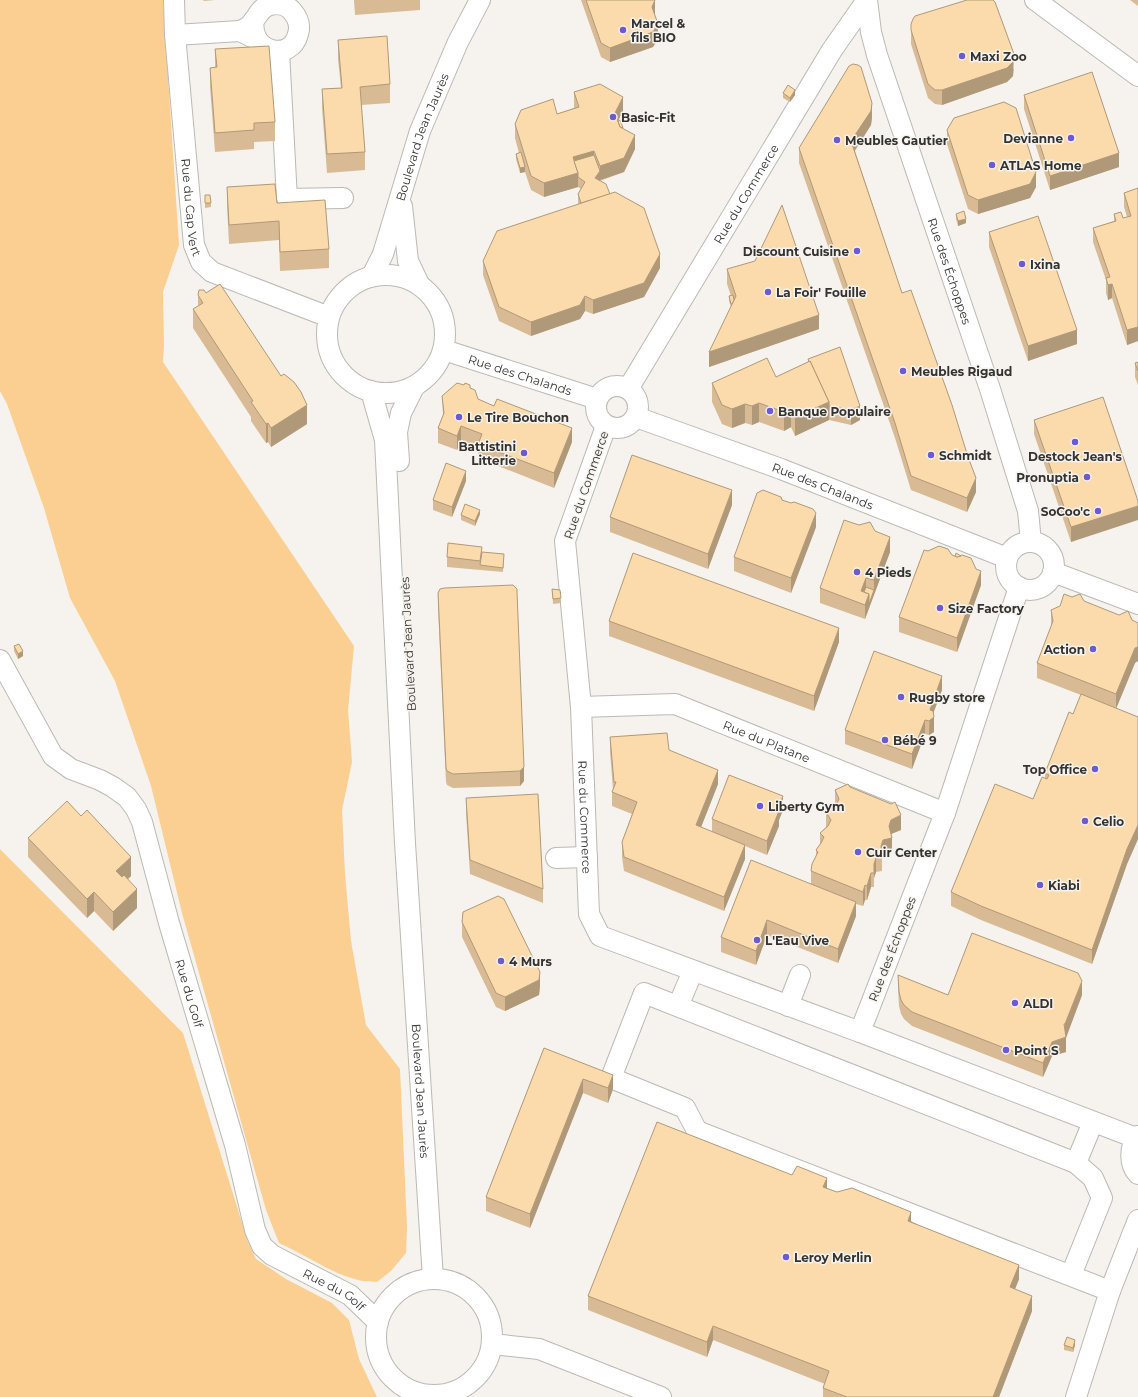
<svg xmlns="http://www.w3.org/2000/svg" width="1138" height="1397" font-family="Montserrat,sans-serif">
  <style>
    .green { fill: #facf91 }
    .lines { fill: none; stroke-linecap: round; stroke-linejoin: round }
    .minor-casing { stroke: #bcb9b4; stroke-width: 22 }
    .minor { stroke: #fff; stroke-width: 20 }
    .wall { fill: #d8bb94 }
    .shaded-wall { fill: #b09978 }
    .building { fill: #fbdaac; stroke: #b09978 }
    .poi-dot { fill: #6d59d2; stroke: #f6f3ee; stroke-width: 1.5 }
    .labels { text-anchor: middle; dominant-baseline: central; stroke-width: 3; stroke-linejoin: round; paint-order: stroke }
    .poi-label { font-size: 12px; font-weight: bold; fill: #343331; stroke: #f6f3ee; text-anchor: start }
    .street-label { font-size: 12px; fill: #343331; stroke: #f6f3ee }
  </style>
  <rect width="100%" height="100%" fill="#f6f3ee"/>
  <g class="green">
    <path d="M 0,0 L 163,0 L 179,245 L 163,292 L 164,345 L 163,362 L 354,646 L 348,710 L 352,762 L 342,810 L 345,874 L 351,941 L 366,1025 L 400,1069 L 407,1227 L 406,1253 L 391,1271 L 377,1282 C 371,1281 364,1282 358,1280 C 330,1273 306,1255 279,1243 L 266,1210 L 182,913 L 151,786 L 115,681 L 70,598 L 44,508 L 7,404 L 0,391 Z"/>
    <polygon points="0,849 183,1033 248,1242 256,1259 286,1279 332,1303 349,1320 359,1359 377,1397 0,1397"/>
  </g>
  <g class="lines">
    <g class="minor-casing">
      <g id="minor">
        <path id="s1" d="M 174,0 L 175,35 L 194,245 L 201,262 L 212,272 L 329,317"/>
        <path id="s2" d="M 867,0 L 871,32 L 877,55 L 990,389 L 1028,511 L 1031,542"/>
        <polyline points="1035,0 1138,76"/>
        <path d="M 240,31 C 243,30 246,28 248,27 C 257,20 258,8 270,5 C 278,3 287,5 292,11 C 298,18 301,25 298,34 C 291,63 248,52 254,20"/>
        <polyline points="175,35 240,31 252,37"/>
        <polyline points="279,51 287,199 343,198"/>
        <polyline points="402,206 408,261 419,284"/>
        <circle cx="386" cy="334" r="59"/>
        <path id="s3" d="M 372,276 L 383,254 L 420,131 L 458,42 L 480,0"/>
        <path id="s4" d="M 444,350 L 597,399"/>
        <circle cx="617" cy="407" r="21"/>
        <path id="s5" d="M 628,389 L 832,50 L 867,0"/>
        <path id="s6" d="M 371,391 L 385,440 L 405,843 L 433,1279"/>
        <path id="s7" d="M 636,417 L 781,469 L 1007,558"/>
        <path id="s8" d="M 606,426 L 565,541 L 581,707 L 589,914 L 600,936 L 860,1032"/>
        <polyline points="399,461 397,432 401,413 414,387"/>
        <circle cx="1030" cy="566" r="24"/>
        <polyline points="1053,572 1138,604"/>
        <polyline points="1019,587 945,813 860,1032 1136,1138"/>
        <path id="s9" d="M 0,660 L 53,756 L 71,769 L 100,780 L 113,787 L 127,797 L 136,809 L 142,822 L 169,923 L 235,1145 L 255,1230 L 262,1246 L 272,1255 L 350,1295 L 378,1322"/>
        <path id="s10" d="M 581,707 L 675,704 L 945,813"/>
        <polyline points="556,858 587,857"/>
        <polyline points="678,1006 693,971"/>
        <polyline points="788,1006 800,975"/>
        <path d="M 1138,1136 C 1129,1147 1129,1164 1138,1174"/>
        <polyline points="1076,1163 644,993 611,1078 685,1108 697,1131 1110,1291"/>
        <polyline points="1071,1275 1102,1198 1093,1178 1076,1163 1093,1122"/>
        <circle cx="434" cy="1337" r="58"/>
        <polyline points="492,1344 539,1349 661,1397"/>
        <polyline points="1076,1397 1110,1291 1138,1220"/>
      </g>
    </g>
    <use href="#minor" class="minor"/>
  </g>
  <g class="wall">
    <polygon points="203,0 215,0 204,1"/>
    <polygon points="354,0 420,0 420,10 355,15"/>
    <polygon points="581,0 655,0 655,15 658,39 653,47 610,62 601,57"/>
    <polygon points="1130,0 1138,0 1138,6"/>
    <polygon points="911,24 1014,69 1013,76 1007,82 942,105 935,104 928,98 911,44"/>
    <polygon points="338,40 390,84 390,103 361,105 365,152 365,170 327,173 322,108 322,89 341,88 338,59"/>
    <polygon points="215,49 275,122 275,141 254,142 254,149 215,152 210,87 210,68 215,67"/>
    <polygon points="574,92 623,111 618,121 635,149 624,172 600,181 610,194 660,268 644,297 593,314 585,311 580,319 531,336 499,321 483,275 483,261 578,204 578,194 581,189 578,187 544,197 531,190 525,172 520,173 516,159 516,154 519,153 515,138 515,124 557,114 574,108"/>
    <polygon points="783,93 795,95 790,102 783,98"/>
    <polygon points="1024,95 1119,167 1050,190 1024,109"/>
    <polygon points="872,117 871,125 855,151 902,293 976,492 967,512 911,490 895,438 799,163 799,148"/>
    <polygon points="947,130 1036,187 1030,198 978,214 968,209 947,144"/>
    <polygon points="227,187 329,249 329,268 280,271 279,240 229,244 227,206"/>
    <polygon points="1138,188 1138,341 1127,345 1112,298 1108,300 1106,293 1106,280 1093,242 1093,228 1114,221 1114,214 1123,218 1127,217 1124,207 1124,193"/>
    <polygon points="205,195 211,203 211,207 205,208"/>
    <polygon points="956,214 966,223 958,226 956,219"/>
    <polygon points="989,232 1077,344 1028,361 989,247"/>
    <polygon points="727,269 819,329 709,367 731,307 729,301 729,296 731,296 727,284"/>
    <polygon points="198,295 307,424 271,447 268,442 266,443 251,421 251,417 193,328 193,309 198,306"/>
    <polygon points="808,359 860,420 851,425 829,420 795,436 791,427 784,431 759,422 752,425 745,423 732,428 722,424 712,402 712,383 776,377 808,362"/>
    <polygon points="1138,362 1138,385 1135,377 1135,363"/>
    <polygon points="464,385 470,388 478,399 572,442 554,488 478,458 478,447 461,440 457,450 438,443 438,428 443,416 442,396"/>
    <polygon points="1034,420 1138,501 1071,542 1034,434"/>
    <polygon points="466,481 452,517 433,510 433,500"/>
    <polygon points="732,505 708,569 610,532 610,517"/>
    <polygon points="480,514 475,526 461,520 461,515"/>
    <polygon points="816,527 791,593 734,571 734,557"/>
    <polygon points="875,531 890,552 865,619 820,603 820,588"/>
    <polygon points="928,551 952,555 981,585 957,652 899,632 899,617"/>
    <polygon points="482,552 504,559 503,572 447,567 447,557"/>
    <polygon points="552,589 560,590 561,603 553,604"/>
    <polygon points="438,593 524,781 520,786 453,788 447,785 446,782 438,607"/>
    <polygon points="1084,601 1135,663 1116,708 1138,717 1138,839 1127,864 1092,964 981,920 951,906 951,892 1033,799 1045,778 1045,773 1073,714 1081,695 1037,678 1037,663 1051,627 1051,610"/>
    <polygon points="609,621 839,642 814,711 609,636"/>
    <polygon points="14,646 23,656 18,659 14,651"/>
    <polygon points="942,690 933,714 934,732 929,735 925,734 912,769 845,744 845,730"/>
    <polygon points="610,737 669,750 718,784 701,827 712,832 712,819 783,810 779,820 779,826 767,855 745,846 745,859 724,911 624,871 622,857 622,842 632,814 612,806 612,792 613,790 610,752"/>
    <polygon points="850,787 901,830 891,834 892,852 883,855 882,858 882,871 876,872 874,878 874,887 871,887 867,900 865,900 863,906 856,904 856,916 838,963 767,935 756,965 721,952 721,937 811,884 811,871 816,857 816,850 820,844 820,833 826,827 826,812 835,806 835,790"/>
    <polygon points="466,798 543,889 543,903 470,874 466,813"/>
    <polygon points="28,838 131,876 128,879 137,908 113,931 94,911 87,918 28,857"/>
    <polygon points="462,922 540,986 539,995 505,1011 496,1007 462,937"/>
    <polygon points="898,975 948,995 1082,995 1066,1037 1066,1052 1052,1056 1043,1077 912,1026 904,1019 901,1014 899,1006 898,989"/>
    <polygon points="544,1048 613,1089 608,1103 583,1093 530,1228 486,1211 486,1197"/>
    <polygon points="792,1175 911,1221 1019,1279 1015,1289 1032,1311 999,1397 823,1397 823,1388 825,1384 713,1340 707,1357 588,1310 588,1296"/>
    <polygon points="1064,1345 1075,1345 1073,1352 1064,1350"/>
  </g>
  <g class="shaded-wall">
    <polygon points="655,0 655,14 652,21 652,7"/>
    <polygon points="658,24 658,39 653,47 610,62 610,48"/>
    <polygon points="1014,54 1013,76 1007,82 942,105 942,90"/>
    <polygon points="795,90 795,95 790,102 790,98"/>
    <polygon points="623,97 623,111 616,125 615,113"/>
    <polygon points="872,103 872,117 871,125 851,156 851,141"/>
    <polygon points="635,135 635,149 624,172 600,180 595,188 595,178 600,171 600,166"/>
    <polygon points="594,151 594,165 576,170 573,157"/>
    <polygon points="1119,153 1119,167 1050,190 1050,176"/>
    <polygon points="525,167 525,172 520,173 520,168"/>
    <polygon points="1036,172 1036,187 1030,198 978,214 978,200"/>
    <polygon points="578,173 578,187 544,197 544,183"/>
    <polygon points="966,219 966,223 958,226 958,221"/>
    <polygon points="660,254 660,268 644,297 593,314 593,300"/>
    <polygon points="1112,284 1112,298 1108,300 1108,285"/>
    <polygon points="585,296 585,311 580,319 531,336 531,322"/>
    <polygon points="819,315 819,329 709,367 709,352"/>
    <polygon points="1138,327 1138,341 1127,345 1127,330"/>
    <polygon points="1077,330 1077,344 1028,361 1028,346"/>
    <polygon points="829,402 829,420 795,436 795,417"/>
    <polygon points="759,403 759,422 752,425 752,406"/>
    <polygon points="745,404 745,423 732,428 732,409"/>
    <polygon points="307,405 307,424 271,447 271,428"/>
    <polygon points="860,406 860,420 851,425 851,410"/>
    <polygon points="791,409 791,427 784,431 784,412"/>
    <polygon points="268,423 268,442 266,443 266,424"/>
    <polygon points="461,426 461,440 457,450 457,436"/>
    <polygon points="572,428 572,442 554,488 554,473"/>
    <polygon points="466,471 466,481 452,517 452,507"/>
    <polygon points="976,478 976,492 967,512 967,498"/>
    <polygon points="732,490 732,505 708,569 708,554"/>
    <polygon points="1138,506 1138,520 1071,542 1071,527"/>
    <polygon points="480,510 480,514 475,526 475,521"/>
    <polygon points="816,513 816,527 791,593 791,578"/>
    <polygon points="890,537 890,552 865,619 865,605 869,594 874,590 874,580"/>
    <polygon points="981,571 981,585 957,652 957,638"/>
    <polygon points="866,578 866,592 863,601 861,591"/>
    <polygon points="839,628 839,642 814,711 814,696"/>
    <polygon points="1138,647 1138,661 1135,663 1116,709 1116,694 1135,648"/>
    <polygon points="23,651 23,656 18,659 18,654"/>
    <polygon points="942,676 942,690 931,719 934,717 934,732 929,735 930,710"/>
    <polygon points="925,720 925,734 912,769 912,754"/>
    <polygon points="524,767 524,781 520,786 520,771"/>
    <polygon points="718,770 718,784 696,840 696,825"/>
    <polygon points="783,796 783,810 779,820 779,826 767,855 767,841 777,810"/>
    <polygon points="901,815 901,830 891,834 892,838 892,852 883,855 882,858 881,846 891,820"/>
    <polygon points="1138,825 1138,839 1127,864 1092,964 1092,950 1127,849"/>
    <polygon points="745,845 745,859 724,911 724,897"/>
    <polygon points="131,857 131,876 116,890 116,871"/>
    <polygon points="876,858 876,872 874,878 874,887 874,864"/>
    <polygon points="871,873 871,887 867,900 867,886"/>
    <polygon points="865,885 865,900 863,906 863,892"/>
    <polygon points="137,889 137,908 113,931 113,912"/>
    <polygon points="94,892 94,911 87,918 87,899"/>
    <polygon points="856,902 856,916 838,963 838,949"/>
    <polygon points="767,920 767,935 756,965 756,951"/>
    <polygon points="540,972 540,986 539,995 505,1011 505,997"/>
    <polygon points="1082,981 1082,995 1066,1038 1066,1052 1052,1056 1043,1077 1043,1063 1052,1042 1065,1038 1065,1024"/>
    <polygon points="613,1075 613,1089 608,1103 608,1088"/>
    <polygon points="583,1079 583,1093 530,1228 530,1214"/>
    <polygon points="827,1178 827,1192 823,1187"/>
    <polygon points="911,1212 911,1226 908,1221"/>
    <polygon points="1019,1265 1019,1279 1010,1302 1010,1287"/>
    <polygon points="1032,1296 1032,1311 999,1397 993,1397"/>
    <polygon points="713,1326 713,1340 707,1357 707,1342"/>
    <polygon points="1075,1340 1075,1345 1073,1352 1073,1348"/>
  </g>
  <g class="building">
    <polygon points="586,0 655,0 652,7 658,24 653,32 610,48 601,43"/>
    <polygon points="967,0 993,0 995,2 1014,54 1013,62 1007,68 942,90 935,90 928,84 911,30 911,24 913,19 915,16"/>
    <polygon points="387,36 390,84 360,87 365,152 327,154 322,89 342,88 338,40"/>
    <polygon points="269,46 275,122 254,123 254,130 215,133 210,68 217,67 215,49"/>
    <polygon points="853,64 858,65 861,67 872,103 871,111 851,141 902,293 911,290 952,405 968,457 976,478 967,498 911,476 895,423 799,148 849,66"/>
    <polygon points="1092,72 1119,153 1050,176 1024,95"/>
    <polygon points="600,84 623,97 615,113 620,127 635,135 624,158 600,166 594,151 573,157 578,173 544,183 531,176 515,124 521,110 553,99 557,114 579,107 574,92"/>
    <polygon points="788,85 795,90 790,98 783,93"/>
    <polygon points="1004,102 1016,108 1036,172 1030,184 978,200 968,195 947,130 954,118"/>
    <polygon points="620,120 623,128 620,127 618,121"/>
    <polygon points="521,152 525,167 520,168 516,154"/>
    <polygon points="594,155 600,171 595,178 606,184 610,194 581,203 578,194 585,182 578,177 578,173 574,161"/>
    <polygon points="275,184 277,203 325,200 329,249 280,252 279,221 229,225 227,187"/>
    <polygon points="1138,188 1138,327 1127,330 1112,284 1108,285 1106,278 1110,277 1093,228 1116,221 1114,214 1121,212 1123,218 1131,216 1124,193"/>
    <polygon points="615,192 644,208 660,254 644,283 593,300 585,296 580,305 531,322 499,307 483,261 497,231"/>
    <polygon points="205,195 210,195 211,203 205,203"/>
    <polygon points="782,205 819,315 709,352 736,296 727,269 755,261"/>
    <polygon points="964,211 966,219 958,221 956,214"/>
    <polygon points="1038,216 1077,330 1028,346 989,232"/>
    <polygon points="220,284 281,376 284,374 294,382 301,392 307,405 271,428 268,423 266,424 251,402 253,401 193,309 203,303 198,295 199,290 204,290 206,293"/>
    <polygon points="733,295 734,300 732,304 731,304 729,296"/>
    <polygon points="840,347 860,406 851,410 829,406 829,402 810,361 809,362 808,359"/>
    <polygon points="767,358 776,377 810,361 829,402 795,417 791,409 784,412 759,403 752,406 745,404 732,409 722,405 712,383"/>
    <polygon points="1138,362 1138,371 1135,363"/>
    <polygon points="457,383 464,385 465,383 470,385 470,388 475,390 478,399 494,406 497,399 572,428 554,473 478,444 482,434 461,426 457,436 438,428 444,413 442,396"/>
    <polygon points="1103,397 1138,501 1138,506 1071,527 1034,420"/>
    <polygon points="632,455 732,490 708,554 610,517"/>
    <polygon points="446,463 466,471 452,507 433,500"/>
    <polygon points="763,490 781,497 782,500 791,503 794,502 813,509 816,513 791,578 734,557 757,493"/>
    <polygon points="465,504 480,510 475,521 461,515"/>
    <polygon points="844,520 859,525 870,522 875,531 890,537 874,580 866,578 861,591 869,594 865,605 820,588"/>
    <polygon points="448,543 482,547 480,561 447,557"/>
    <polygon points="939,546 948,549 952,555 957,557 962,555 971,558 976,569 981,571 957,638 899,617 924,550 928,551"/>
    <polygon points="482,552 504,554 503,568 480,565"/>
    <polygon points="633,553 839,628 814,696 609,621"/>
    <polygon points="956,553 961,556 957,557 955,556"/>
    <polygon points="513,585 517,589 517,592 524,767 520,771 453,774 447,771 446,768 438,593 440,589 444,588"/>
    <polygon points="866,587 874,590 869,604 869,594 864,592"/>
    <polygon points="552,589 560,590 561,598 553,599"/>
    <polygon points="1064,594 1072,597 1080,594 1084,601 1119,615 1128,611 1132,620 1138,623 1138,647 1135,648 1116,694 1037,663 1053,621 1051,610 1060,606"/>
    <polygon points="19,644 23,651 18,654 14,646"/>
    <polygon points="874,651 942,676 930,710 933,711 934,717 929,721 925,720 912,754 845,730"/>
    <polygon points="1081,694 1138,717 1138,825 1127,849 1092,950 981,906 951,892 995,784 1033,799 1042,777 1047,779 1049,775 1045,773 1069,712 1073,714"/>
    <polygon points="667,733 669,750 718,770 696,825 745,845 724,897 624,857 622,842 637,802 612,792 616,782 614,782 610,737"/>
    <polygon points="729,775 783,796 777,810 779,811 767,841 712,819"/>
    <polygon points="848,784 850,787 891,804 895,802 901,815 891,820 889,826 892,838 883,840 881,846 882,857 876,858 874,864 874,873 871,873 867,886 865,885 863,892 811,871 812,864 818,852 816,850 821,843 824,837 820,833 828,826 831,820 826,812 836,805 839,799 835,790"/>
    <polygon points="538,794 543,889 470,860 466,798"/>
    <polygon points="67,801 81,816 87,810 131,857 116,871 122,877 124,875 137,889 113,912 94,892 87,899 28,838"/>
    <polygon points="751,860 856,902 838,949 767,920 756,951 721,937"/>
    <polygon points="498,896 504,899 540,972 539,980 505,997 496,993 462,922 463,912"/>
    <polygon points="972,933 1078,973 1082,981 1065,1024 1064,1024 1066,1037 1052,1042 1043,1063 912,1012 904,1005 901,1000 899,992 898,975 948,995"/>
    <polygon points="544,1048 613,1075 608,1088 583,1079 530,1214 486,1197"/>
    <polygon points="657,1122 792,1175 797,1166 827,1178 823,1187 837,1192 852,1188 911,1212 908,1221 1019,1265 1010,1287 1032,1296 993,1397 847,1397 823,1388 829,1371 713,1326 707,1342 588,1296"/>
    <polygon points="1067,1337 1075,1340 1073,1348 1064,1345"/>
  </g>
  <g class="poi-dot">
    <circle cx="623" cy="30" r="4"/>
    <circle cx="962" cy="56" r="4"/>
    <circle cx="613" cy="117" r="4"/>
    <circle cx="1071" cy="138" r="4"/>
    <circle cx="837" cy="140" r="4"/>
    <circle cx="992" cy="165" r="4"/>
    <circle cx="857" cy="251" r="4"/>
    <circle cx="1022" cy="264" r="4"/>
    <circle cx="768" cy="292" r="4"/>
    <circle cx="903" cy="371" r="4"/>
    <circle cx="770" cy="411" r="4"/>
    <circle cx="459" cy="417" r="4"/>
    <circle cx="1075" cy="442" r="4"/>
    <circle cx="524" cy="453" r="4"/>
    <circle cx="931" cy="455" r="4"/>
    <circle cx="1087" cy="477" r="4"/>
    <circle cx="1098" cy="511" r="4"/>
    <circle cx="857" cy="572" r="4"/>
    <circle cx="940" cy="608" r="4"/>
    <circle cx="1093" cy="649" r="4"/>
    <circle cx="901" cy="697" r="4"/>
    <circle cx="885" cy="740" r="4"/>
    <circle cx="1095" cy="769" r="4"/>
    <circle cx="760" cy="806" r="4"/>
    <circle cx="1085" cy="821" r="4"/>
    <circle cx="858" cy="852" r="4"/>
    <circle cx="1040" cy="885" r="4"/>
    <circle cx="757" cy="940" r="4"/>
    <circle cx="501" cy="961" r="4"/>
    <circle cx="1015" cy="1003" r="4"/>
    <circle cx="1006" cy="1050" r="4"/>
    <circle cx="786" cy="1257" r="4"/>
  </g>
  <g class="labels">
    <g class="poi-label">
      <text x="631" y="23">Marcel &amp;<tspan x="631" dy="14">fils BIO</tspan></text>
      <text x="970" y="56">Maxi Zoo</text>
      <text x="621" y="117">Basic-Fit</text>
      <text x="1063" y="138" text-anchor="end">Devianne</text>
      <text x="845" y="140">Meubles Gautier</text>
      <text x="1000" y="165">ATLAS Home</text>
      <text x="849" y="251" text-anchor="end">Discount Cuisine</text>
      <text x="1030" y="264">Ixina</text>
      <text x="776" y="292">La Foir' Fouille</text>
      <text x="911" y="371">Meubles Rigaud</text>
      <text x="778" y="411">Banque Populaire</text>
      <text x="467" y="417">Le Tire Bouchon</text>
      <text x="516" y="446" text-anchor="end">Battistini<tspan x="516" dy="14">Litterie</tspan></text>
      <text x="939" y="455">Schmidt</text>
      <text x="1075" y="456" text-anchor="middle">Destock Jean's</text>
      <text x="1079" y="477" text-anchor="end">Pronuptia</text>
      <text x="1090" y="511" text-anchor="end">SoCoo'c</text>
      <text x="865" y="572">4 Pieds</text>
      <text x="948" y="608">Size Factory</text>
      <text x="1085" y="649" text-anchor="end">Action</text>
      <text x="909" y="697">Rugby store</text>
      <text x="893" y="740">Bébé 9</text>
      <text x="1087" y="769" text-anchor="end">Top Office</text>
      <text x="768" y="806">Liberty Gym</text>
      <text x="1093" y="821">Celio</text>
      <text x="866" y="852">Cuir Center</text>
      <text x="1048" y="885">Kiabi</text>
      <text x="765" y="940">L'Eau Vive</text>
      <text x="509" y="961">4 Murs</text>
      <text x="1023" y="1003">ALDI</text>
      <text x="1014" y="1050">Point S</text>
      <text x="794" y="1257">Leroy Merlin</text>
    </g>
    <g class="street-label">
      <text stroke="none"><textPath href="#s3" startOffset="148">Boulevard Jean Jaurès</textPath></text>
      <text stroke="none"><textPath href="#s5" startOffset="228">Rue du Commerce</textPath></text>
      <text stroke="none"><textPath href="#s1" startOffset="208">Rue du Cap Vert</textPath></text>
      <text stroke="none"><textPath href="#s2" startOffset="284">Rue des Échoppes</textPath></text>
      <text stroke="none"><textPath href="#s4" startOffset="80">Rue des Chalands</textPath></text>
      <text transform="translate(586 485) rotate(-71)">Rue du Commerce</text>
      <text stroke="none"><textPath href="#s7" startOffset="199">Rue des Chalands</textPath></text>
      <text transform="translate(408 644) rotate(-93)">Boulevard Jean Jaurès</text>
      <text stroke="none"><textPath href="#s10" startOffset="193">Rue du Platane</textPath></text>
      <text stroke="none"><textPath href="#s8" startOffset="399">Rue du Commerce</textPath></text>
      <text transform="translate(892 949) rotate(-69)">Rue des Échoppes</text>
      <text stroke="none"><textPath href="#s9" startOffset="402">Rue du Golf</textPath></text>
      <text stroke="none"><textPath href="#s6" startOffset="703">Boulevard Jean Jaurès</textPath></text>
      <text stroke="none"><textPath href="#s9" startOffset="750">Rue du Golf</textPath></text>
    </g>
  </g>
</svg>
